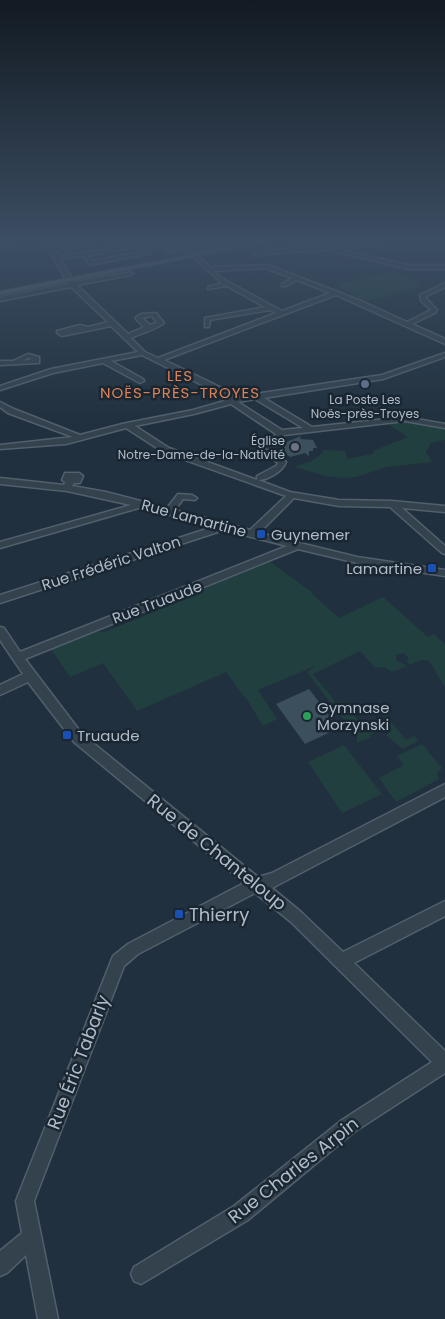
<svg xmlns="http://www.w3.org/2000/svg" width="445" height="1319" font-family="Poppins,sans-serif">
  <style>
    .green { fill: #223f3f }
    .building { fill: #3c4f5d }
    .lines { fill: none; stroke-linecap: round; stroke-linejoin: round }
    .minor-casing { stroke: #525f6c; stroke-width: 3 }
    .major-casing { stroke: #3d4b57; stroke-width: 2 }
    .minor { fill: #34424e; fill-rule: evenodd }
    .major { fill: #52616e; fill-rule: evenodd }
    .service-dot { fill: #5c6f8a; stroke: #1a2732; stroke-width: 2 }
    .worship-dot { fill: #6b7280; stroke: #1a2732; stroke-width: 2 }
    .transit-dot { fill: #1a4fb4; stroke: #1a2732; stroke-width: 2 }
    .leisure-dot { fill: #2e9e5b; stroke: #1a2732; stroke-width: 2 }
    .labels { text-anchor: middle; dominant-baseline: central; stroke-width: 5; stroke-linejoin: round; paint-order: stroke }
    .far-poi-label { font-size: 12px; fill: #b0bcc9; stroke: #1a2732 }
    .far-quarter-label { font-size: 15px; letter-spacing: 1px; fill: #df8255; stroke: #1a2732 }
    .street-label { font-size: 15px; fill: #b0bcc9; stroke: #1a2732 }
    .poi-label { font-size: 15px; fill: #b0bcc9; stroke: #1a2732; text-anchor: start }
    .near-street-label { font-size: 18px; fill: #b0bcc9; stroke: #1a2732 }
    .near-poi-label { font-size: 18px; fill: #b0bcc9; stroke: #1a2732; text-anchor: start }
  </style>
  <rect width="100%" height="100%" fill="#20303e"/>
  <g class="green">
    <polygon points="394,271 422,286 365,302 337,285"/>
    <path d="M 407,422 L 445,429 L 445,440 L 431,443 L 426,452 L 432,462 L 387,467 L 356,477 L 343,478 L 325,476 L 295,467 C 305,463 319,460 324,450 L 345,451 L 347,459 L 372,454 L 375,450 L 408,437 L 388,424 Z"/>
    <polygon points="269,561 313,593 312,594 339,618 383,597 428,637 434,634 445,644 445,687 429,661 422,660 410,665 407,662 408,657 403,653 396,655 396,660 407,666 392,672 384,667 375,668 360,651 313,674 333,699 335,702 343,702 363,726 378,721 382,726 382,729 370,735 371,737 357,743 357,737 307,672 315,666 258,690 277,719 263,726 245,696 244,697 226,672 137,711 103,663 70,677 50,648 94,631 105,632 175,603 176,599"/>
    <polygon points="382,711 406,740 414,736 418,741 403,749 386,735 392,730"/>
    <polygon points="422,744 442,768 437,773 439,779 396,802 379,778 404,765 397,756"/>
    <polygon points="344,745 382,794 342,813 308,762"/>
  </g>
  <g class="building">
    <polygon points="170,245 180,253 166,256 156,247"/>
    <polygon points="301,436 300,439 313,440 317,448 313,448 313,451 309,451 309,456 305,453 290,457 280,449 281,444"/>
    <polygon points="309,689 339,728 305,744 276,704"/>
  </g>
  <g class="lines">
    <g class="minor-casing">
      <g id="minor">
        <polygon points="14,239 24,239 0,245 0,241"/>
        <path d="M 43,239 L 49,239 L 59,256 L 68,255 L 62,245 L 95,239 L 105,239 L 68,247 L 73,254 L 109,249 L 157,239 L 166,239 L 144,245 L 151,251 L 151,253 L 90,265 L 83,256 L 60,259 L 74,282 L 132,272 L 133,273 L 130,275 L 77,285 L 128,334 L 144,327 L 136,319 L 136,317 L 141,314 L 156,313 L 164,323 C 159,328 139,334 131,338 L 145,352 L 158,358 L 276,313 L 270,310 L 210,320 L 209,327 L 205,327 L 205,318 L 265,307 L 227,286 L 208,289 L 208,287 L 222,283 L 193,257 L 168,239 L 174,239 L 189,249 L 248,239 L 259,239 L 193,252 L 210,267 L 268,265 L 361,301 L 407,322 L 431,310 L 421,301 L 420,295 L 445,283 L 445,287 L 425,297 L 437,310 L 435,313 L 412,324 L 445,339 L 445,344 L 336,295 L 164,360 L 222,388 L 236,398 L 255,394 L 382,375 L 445,353 L 445,357 L 383,379 L 264,398 L 312,427 L 405,417 L 445,424 L 445,428 L 405,421 L 284,435 L 274,447 L 278,454 L 286,462 C 283,471 268,480 258,480 L 290,492 L 339,500 L 392,501 L 445,506 L 445,512 L 402,508 L 445,546 L 445,554 L 442,553 L 390,507 L 339,506 L 294,498 L 259,533 L 357,557 L 445,570 L 445,576 L 357,563 L 298,549 L 25,659 L 82,734 L 258,877 L 272,873 L 445,784 L 445,797 L 272,888 L 301,912 L 343,952 L 445,901 L 445,916 L 354,963 L 445,1051 L 445,1073 L 354,1132 L 248,1220 L 141,1284 L 134,1281 L 131,1274 L 134,1267 L 234,1206 L 342,1120 L 432,1062 L 291,922 L 255,893 L 138,954 L 124,966 L 34,1201 L 58,1319 L 38,1319 L 26,1255 L 7,1273 L 0,1276 L 0,1251 L 22,1233 L 16,1201 L 113,956 L 128,944 L 244,883 L 74,742 L 28,682 L 0,695 L 0,685 L 23,674 L 0,640 L 0,627 L 4,628 L 20,652 L 287,546 L 224,530 L 0,603 L 0,595 L 213,527 L 142,507 L 0,548 L 0,542 L 131,505 L 67,491 L 0,484 L 0,478 L 64,485 L 65,482 L 62,480 L 65,473 L 79,473 L 83,476 L 80,483 L 74,483 L 72,486 L 106,492 L 167,508 L 178,494 L 192,495 L 197,498 L 195,500 L 183,499 L 175,510 L 250,530 L 286,496 L 163,452 L 126,428 L 66,444 L 0,449 L 0,445 L 73,437 L 8,413 L 0,407 L 0,402 L 14,409 L 80,435 L 122,424 L 193,410 L 228,400 L 216,392 L 142,355 L 111,361 L 143,379 L 144,381 L 140,383 L 103,363 L 53,373 L 0,390 L 0,386 L 51,369 L 138,352 L 111,326 L 62,336 L 57,333 L 57,331 L 80,325 L 88,327 L 108,322 L 71,287 L 0,301 L 0,297 L 68,284 ZM 138,246 L 145,251 L 92,261 L 88,256 ZM 265,268 L 292,278 L 282,284 L 282,286 L 286,286 L 297,280 L 330,293 L 282,311 L 221,278 L 214,271 ZM 152,316 L 157,323 L 150,325 L 142,318 ZM 255,399 L 303,428 L 282,430 L 238,402 ZM 231,404 L 276,434 L 266,447 L 271,457 L 278,463 L 276,466 L 257,476 L 257,480 L 169,448 L 135,426 L 194,414 Z"/>
        <polygon points="377,239 385,239 369,245 342,250 408,265 445,265 445,269 408,269 337,252 337,250 287,252 256,256 253,254 271,250 351,246"/>
        <path d="M 28,354 L 39,357 L 39,363 L 0,365 L 0,361 L 13,361 ZM 28,358 L 32,359 L 23,361 Z"/>
      </g>
    </g>
    <g class="major-casing">
      <polygon id="major" points="272,239 284,239 0,295 0,291"/>
    </g>
    <use href="#minor" class="minor"/>
    <use href="#major" class="major"/>
  </g>
  <linearGradient id="sky" x2="0" y2="1"><stop stop-color="#121a22"/><stop offset="0.57" stop-color="#3c4e63"/><stop offset="1" stop-color="#3c4e63" stop-opacity="0"/></linearGradient>
  <rect width="445" height="423" fill="url(#sky)"/>
  <circle class="service-dot" cx="365" cy="384" r="5"/>
  <circle class="worship-dot" cx="295" cy="447" r="5"/>
  <g class="transit-dot">
    <rect x="256" y="529" width="10" height="10" rx="2.5"/>
    <rect x="427" y="563" width="10" height="10" rx="2.5"/>
    <rect x="62" y="730" width="10" height="10" rx="2.5"/>
    <rect x="174" y="909" width="10" height="10" rx="2.5"/>
  </g>
  <circle class="leisure-dot" cx="307" cy="716" r="5"/>
  <g class="labels">
    <g class="far-poi-label">
      <text x="365" y="399">La Poste Les<tspan x="365" dy="14">Noës-près-Troyes</tspan></text>
      <text x="285" y="440" text-anchor="end">Église<tspan x="285" dy="14">Notre-Dame-de-la-Nativité</tspan></text>
    </g>
    <g class="far-quarter-label">
      <text x="180" y="375">LES<tspan x="180" dy="17">NOËS-PRÈS-TROYES</tspan></text>
    </g>
    <g class="street-label">
      <text transform="translate(194 518) rotate(15)">Rue Lamartine</text>
      <text transform="translate(111 563) rotate(-18)">Rue Frédéric Valton</text>
      <text transform="translate(157 602) rotate(-21)">Rue Truaude</text>
    </g>
    <g class="poi-label">
      <text x="271" y="534">Guynemer</text>
      <text x="422" y="568" text-anchor="end">Lamartine</text>
      <text x="317" y="707">Gymnase<tspan x="317" dy="17">Morzynski</tspan></text>
      <text x="77" y="735">Truaude</text>
    </g>
    <g class="near-street-label">
      <text transform="translate(217 852) rotate(39)">Rue de Chanteloup</text>
      <text transform="translate(78 1062) rotate(-69)">Rue Éric Tabarly</text>
      <text transform="translate(293 1170) rotate(-38)">Rue Charles Arpin</text>
    </g>
    <g class="near-poi-label">
      <text x="189" y="914">Thierry</text>
    </g>
  </g>
</svg>
